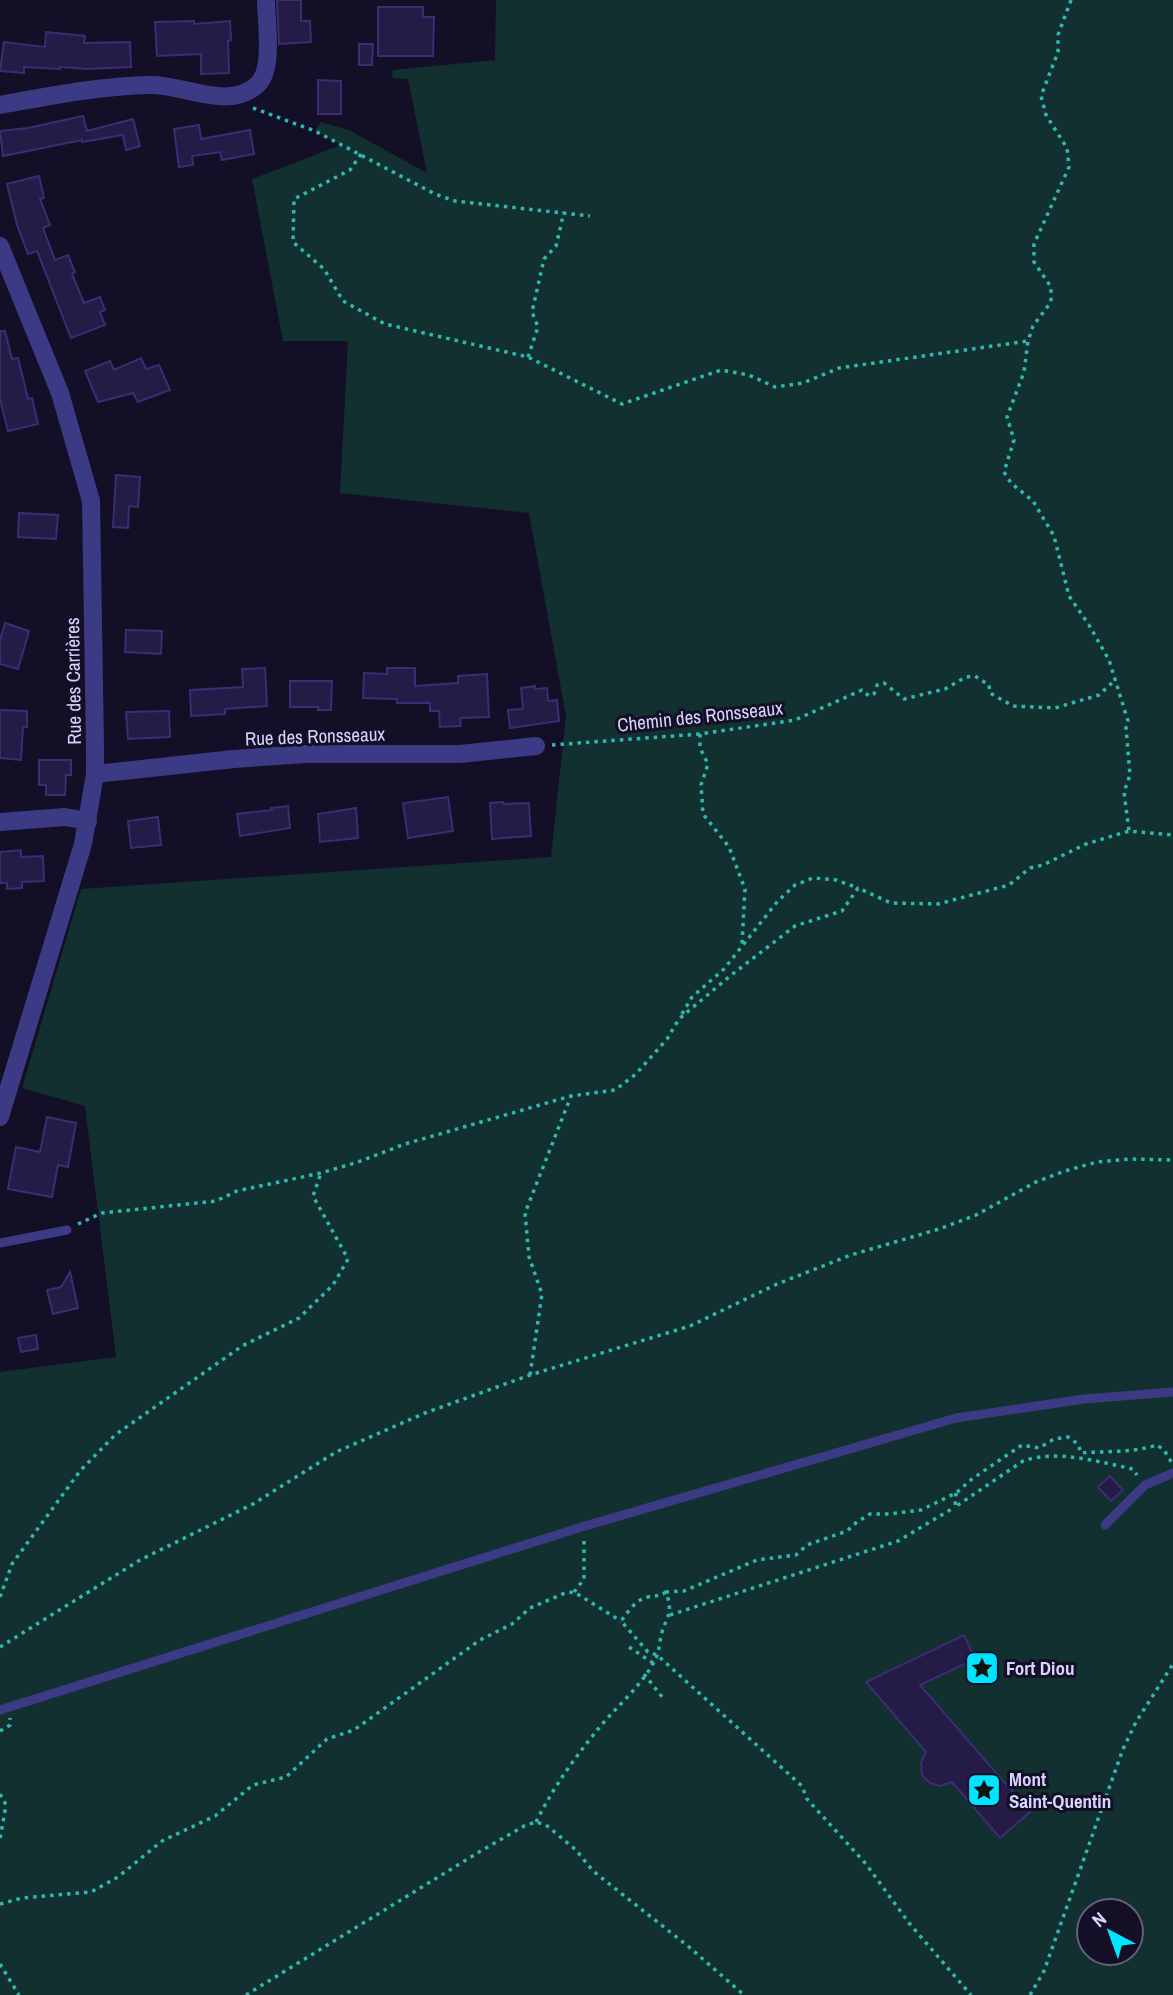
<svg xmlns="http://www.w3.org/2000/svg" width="1173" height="1995" font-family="'Archivo Narrow',sans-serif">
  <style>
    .green { fill: #12302f; fill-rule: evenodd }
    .building { fill: #241b47; stroke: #3b2d73; stroke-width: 2 }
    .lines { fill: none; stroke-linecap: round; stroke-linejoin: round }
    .path { stroke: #2fb8b0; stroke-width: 3.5; stroke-dasharray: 3.5 5; stroke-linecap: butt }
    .lane { stroke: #3d3a85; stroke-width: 9 }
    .street { stroke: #3d3a85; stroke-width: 18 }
    .labels { text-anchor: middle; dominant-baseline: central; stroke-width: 6; stroke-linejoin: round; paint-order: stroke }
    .street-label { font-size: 19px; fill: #d9d4ff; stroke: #130f26 }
    .poi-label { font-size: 19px; font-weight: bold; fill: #d9d4ff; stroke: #130f26; text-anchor: start }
  </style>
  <rect width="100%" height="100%" fill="#130f26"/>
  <path class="green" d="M 496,0 L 1173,0 L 1173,1995 L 0,1995 L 0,1372 L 116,1357 L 85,1106 L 22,1088 L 81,889 L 551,857 L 566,716 L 529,513 L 340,493 L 348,341 L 283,341 L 252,179 L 341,145 L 315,131 L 321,122 L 349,130 L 427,173 L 408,79 L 392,78 L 393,70 L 495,60 ZM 1089,1911 L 1131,1911 L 1131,1953 L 1089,1953 Z"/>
  <g class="building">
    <polygon points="277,0 301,0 301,21 310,21 311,42 279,44"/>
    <polygon points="378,7 423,7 423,17 434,17 433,56 378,56"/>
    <polygon points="194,21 194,24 230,21 231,40 228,41 229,73 201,74 201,54 157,56 155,22"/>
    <polygon points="46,32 85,36 84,43 130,42 131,67 88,69 60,67 60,69 24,67 24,73 0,71 4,42 45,47"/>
    <polygon points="359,44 373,44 372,65 359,65"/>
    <polygon points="318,80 341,81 341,114 318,114"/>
    <polygon points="83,116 87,131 133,119 140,146 126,150 123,135 82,142 82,140 3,156 0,131 28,128"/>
    <polygon points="199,125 201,139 250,130 254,154 222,160 220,152 192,156 193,165 179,167 174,129"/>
    <polygon points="39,176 44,198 40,199 50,225 43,228 55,260 68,255 75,272 72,274 84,303 100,297 105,310 100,312 105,325 71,338 37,251 28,254 17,225 7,184"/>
    <polygon points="0,331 5,331 12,359 18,358 28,399 32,398 38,424 8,431 0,399"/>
    <polygon points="141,358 146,369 159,365 170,390 138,402 133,393 98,402 85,371 110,361 114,370"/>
    <polygon points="116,475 140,477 138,507 129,506 128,528 113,527"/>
    <polygon points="19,513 58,515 56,539 18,537"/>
    <polygon points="5,623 29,631 18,669 0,664 0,640"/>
    <polygon points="126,630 162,631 161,654 125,652"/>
    <polygon points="265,668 267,706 225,709 225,714 191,716 190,690 243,687 242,669"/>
    <polygon points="387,668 415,668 415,686 458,683 458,676 487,674 489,717 460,718 461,726 440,727 439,711 430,711 430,703 397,703 397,699 363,698 364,673 387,674"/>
    <polygon points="290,681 332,681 331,710 318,710 318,707 290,707"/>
    <polygon points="535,686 535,689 547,688 548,701 557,700 559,721 510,728 508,710 523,709 521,688"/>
    <polygon points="0,710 27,711 27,727 23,727 21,760 0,758"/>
    <polygon points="169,711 170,737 128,739 126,712"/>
    <polygon points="39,760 71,760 71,775 66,775 65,795 46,795 46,785 39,785"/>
    <polygon points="448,797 453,831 408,838 403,803"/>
    <polygon points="503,802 504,804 529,803 531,836 492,839 490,803"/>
    <polygon points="288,806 290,828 240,836 237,814 272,810 271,808"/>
    <polygon points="356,808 358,838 320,842 318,814"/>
    <polygon points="158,817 161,845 131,848 128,821"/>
    <polygon points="21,850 21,857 43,856 44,881 22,882 22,888 7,889 7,883 0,883 0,852"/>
    <polygon points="47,1117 76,1123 68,1167 58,1165 52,1197 8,1189 16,1147 40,1152"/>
    <polygon points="70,1272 78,1308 53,1314 47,1290 61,1287"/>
    <polygon points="36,1335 38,1349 21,1352 18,1338"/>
    <polygon points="1110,1476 1123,1490 1111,1501 1098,1487"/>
    <polygon points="964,1635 975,1659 920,1685 1030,1812 1000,1838 952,1782 941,1786 930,1783 922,1775 921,1763 926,1752 866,1682"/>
  </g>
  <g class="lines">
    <g class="path">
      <polyline points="1071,0 1058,35 1058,52 1041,96 1046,115 1067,148 1069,167 1034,244 1034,262 1051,287 1051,302 1033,326 1028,341 1024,372 1007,417 1014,440 1004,472 1011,483 1033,501 1054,536 1069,596 1089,625 1109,660 1128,721 1126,728 1130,775 1124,792 1129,831"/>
      <polyline points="253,108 315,131 435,194 455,201 590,216"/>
      <polyline points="361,154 350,170 294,199 293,242 324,269 343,301 385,324 528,357 622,404 721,370 749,375 775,387 803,383 839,368 1028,341"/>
      <polyline points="528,357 538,327 532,312 544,259 556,246 564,212"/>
      <polyline points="700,734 700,748 708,764 701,785 703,814 729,847 745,889 742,944"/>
      <polyline points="552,745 700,734 795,720 862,690 869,696 874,694 877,685 884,683 904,699 945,689 966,677 975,676 989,685 990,693 1013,706 1055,708 1099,695 1114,681"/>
      <polyline points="682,1014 692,997 724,969 777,902 795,885 813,878 836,880 858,888"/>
      <polyline points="78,1224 102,1213 216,1201 237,1191 321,1173 358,1162 405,1144 571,1096 615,1090 636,1074 667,1039 679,1019 730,976 795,926 842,911 858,888 891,903 938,904 1009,885 1030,868 1043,865 1086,844 1129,831 1173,835"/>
      <polyline points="530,1375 542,1294 529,1257 525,1213 571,1096"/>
      <path d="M 956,1493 L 955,1507 L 1023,1461 C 1055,1449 1100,1462 1133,1469 L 1137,1475"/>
      <polyline points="574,1592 584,1579 584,1538"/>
      <path d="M 666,1592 C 658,1597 656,1595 648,1597 C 636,1599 628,1612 621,1621 L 648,1652 L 657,1655 L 802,1786 L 807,1799 L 866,1864 L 909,1923 L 971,1995"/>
      <polyline points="0,1597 12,1564 80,1471 115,1435 242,1346 299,1318 333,1285 348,1259 313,1196 321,1173"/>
      <polyline points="670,1615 898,1541 955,1507"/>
      <polyline points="0,1647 140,1560 253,1504 336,1452 425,1413 530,1375 690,1326 777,1284 851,1255 939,1229 976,1215 1036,1182 1065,1171 1097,1162 1130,1159 1173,1160"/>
      <polyline points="629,1647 653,1663"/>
      <polyline points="644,1674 663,1698"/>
      <polyline points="0,1731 10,1725 10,1718"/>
      <polyline points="0,1794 6,1805 0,1839"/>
      <path d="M 536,1822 C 552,1790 572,1761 595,1733 C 614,1708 642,1687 656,1658 C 660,1650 659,1641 662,1632 C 668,1614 673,1613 666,1592 L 684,1591 L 757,1560 L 796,1555 L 807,1545 L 847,1531 L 857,1522 L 870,1514 L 889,1514 L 921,1510 L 956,1493 L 972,1479 L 1022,1445 L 1039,1448 L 1054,1439 L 1068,1437 L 1078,1444 L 1081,1453 C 1106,1451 1132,1453 1157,1445 L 1164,1450 L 1172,1463"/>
      <polyline points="0,1904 22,1898 91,1892 118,1877 162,1841 215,1816 253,1785 286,1777 327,1739 354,1730 480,1640 512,1624 530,1608 565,1593 574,1592 621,1621"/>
      <polyline points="0,1964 19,1995"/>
      <polyline points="246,1995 479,1852 524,1826 536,1822 546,1825 557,1834 576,1850 593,1871 689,1947 744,1995"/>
      <polyline points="1030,1995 1044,1971 1123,1749 1136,1722 1173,1664"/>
    </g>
    <g class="lane">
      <polyline points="0,1243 67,1230"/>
      <polyline points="1105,1525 1145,1485 1173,1473"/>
      <polyline points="0,1710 585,1526 956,1418 1084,1399 1173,1392"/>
    </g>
    <g class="street">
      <path d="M 0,105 C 50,96 99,86 150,85 C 184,84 229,112 258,84 C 274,68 266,22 266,0"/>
      <polyline points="0,246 60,393 91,501 95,745 95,774 83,844 0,1117"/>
      <polyline points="95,774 234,759 305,754 460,754 536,746"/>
      <polyline points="0,822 65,817 88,821"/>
    </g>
  </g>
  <defs>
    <g id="sight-square" transform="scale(1.75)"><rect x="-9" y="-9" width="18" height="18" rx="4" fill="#00e5ff" stroke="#130f26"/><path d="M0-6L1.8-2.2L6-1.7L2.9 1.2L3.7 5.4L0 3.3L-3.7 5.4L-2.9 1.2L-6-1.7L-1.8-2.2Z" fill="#111"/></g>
  </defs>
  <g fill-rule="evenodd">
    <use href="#sight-square" x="982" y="1668"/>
    <use href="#sight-square" x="984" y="1790"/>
  </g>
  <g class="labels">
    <g class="street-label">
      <text transform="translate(73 681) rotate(-91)">Rue des Carrières</text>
      <text transform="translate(700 716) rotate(-6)">Chemin des Ronsseaux</text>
      <text transform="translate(315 736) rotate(-2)">Rue des Ronsseaux</text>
    </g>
    <g class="poi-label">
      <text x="1006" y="1668">Fort Diou</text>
      <text x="1009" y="1779">Mont<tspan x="1009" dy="22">Saint-Quentin</tspan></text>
    </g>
  </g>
  <g transform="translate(1110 1932) rotate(319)"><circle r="33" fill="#130f26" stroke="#625e7d" stroke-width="2"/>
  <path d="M0-5L12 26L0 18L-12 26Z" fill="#00e5ff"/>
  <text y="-10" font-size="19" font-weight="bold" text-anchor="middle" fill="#d9d4ff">N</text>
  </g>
</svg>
